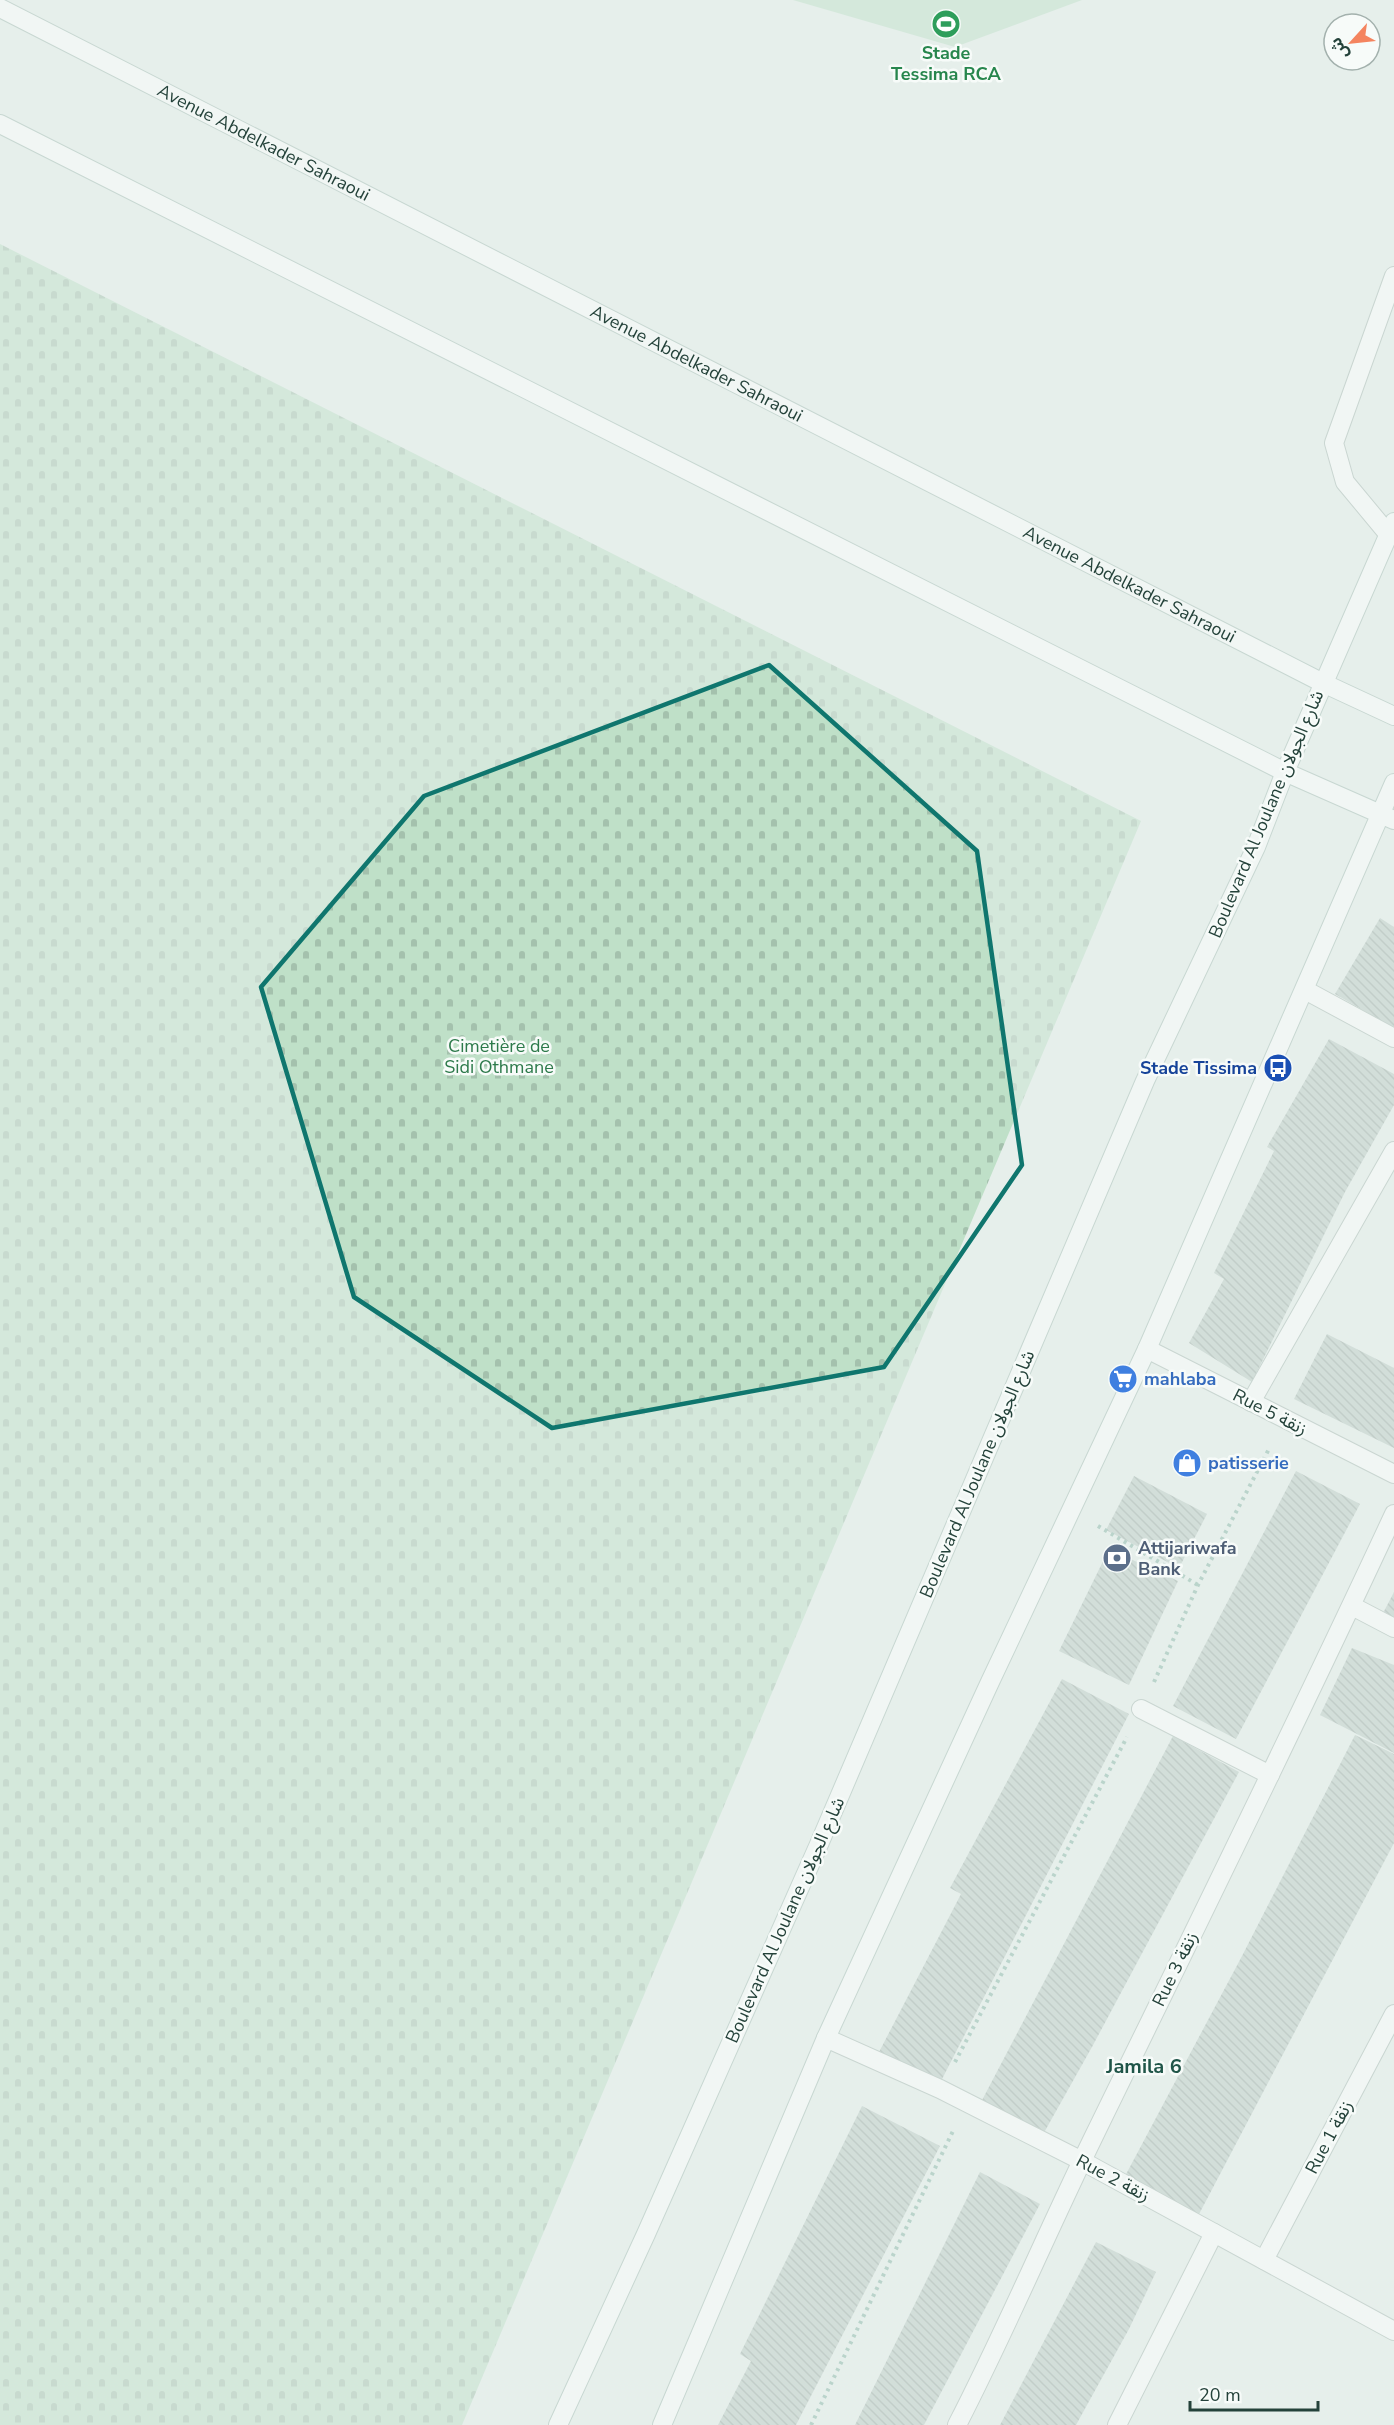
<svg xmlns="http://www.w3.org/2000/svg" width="1394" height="2425" font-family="'Nunito Sans','Noto Sans Arabic',sans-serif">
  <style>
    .cemetery { fill: url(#cemetery-stones) }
    .park { fill: #bfe0c8 }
    .building { fill: url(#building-back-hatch) }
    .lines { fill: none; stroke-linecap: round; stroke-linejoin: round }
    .service-casing { stroke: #a8b8b2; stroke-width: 20 }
    .minor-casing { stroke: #a8b8b2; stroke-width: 20 }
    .secondary-casing { stroke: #a4bbb3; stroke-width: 20 }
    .path { stroke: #86b3a5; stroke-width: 4; stroke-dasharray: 3 4.5; stroke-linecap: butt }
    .service { stroke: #fff; stroke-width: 18 }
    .minor { stroke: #fff; stroke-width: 18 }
    .secondary { stroke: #fff; stroke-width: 18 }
    .marked { fill: none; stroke: #0f766e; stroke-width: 4.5; stroke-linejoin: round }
    .labels { text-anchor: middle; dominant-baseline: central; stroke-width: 5; stroke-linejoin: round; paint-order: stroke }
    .leisure-label { font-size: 18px; font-weight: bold; fill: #27864d; stroke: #f7fbf9 }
    .street-label { font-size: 18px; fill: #24423a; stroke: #f7fbf9 }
    .park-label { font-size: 18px; fill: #2d7a4b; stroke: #f7fbf9 }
    .transit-label { font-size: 18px; font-weight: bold; fill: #164399; stroke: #f7fbf9; text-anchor: end }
    .shop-label { font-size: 18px; font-weight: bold; fill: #366cbe; stroke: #f7fbf9; text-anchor: start }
    .service-label { font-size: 18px; font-weight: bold; fill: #4e5e75; stroke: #f7fbf9; text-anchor: start }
    .neighbourhood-label { font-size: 20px; font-weight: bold; fill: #1f5548; stroke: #f7fbf9 }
  </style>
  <defs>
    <pattern id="cemetery-stones" width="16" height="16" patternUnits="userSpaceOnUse" patternTransform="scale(1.5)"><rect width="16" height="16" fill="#bfe0c8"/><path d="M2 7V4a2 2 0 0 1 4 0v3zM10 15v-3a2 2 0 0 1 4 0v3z" fill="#a4c1ad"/></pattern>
    <pattern id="building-back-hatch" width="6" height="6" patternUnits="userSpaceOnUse" patternTransform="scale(1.5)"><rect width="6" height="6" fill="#bbcac4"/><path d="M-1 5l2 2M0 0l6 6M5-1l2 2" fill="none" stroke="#98a6a0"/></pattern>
  </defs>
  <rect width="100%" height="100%" fill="#e6efeb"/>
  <polygon class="cemetery" points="0,244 1141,821 462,2425 0,2425"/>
  <polygon class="park" points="793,0 1082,0 955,47"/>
  <g class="building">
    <polygon points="1380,918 1394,927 1394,1028 1335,994"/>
    <polygon points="1329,1039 1394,1074 1394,1105 1345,1192 1252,1382 1189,1343 1224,1279 1214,1273 1274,1151 1267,1147"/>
    <polygon points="1327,1334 1394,1368 1394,1448 1294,1399"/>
    <polygon points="1296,1471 1360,1504 1236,1739 1173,1706"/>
    <polygon points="1134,1476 1207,1514 1179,1568 1106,1530"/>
    <polygon points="1109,1549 1178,1581 1129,1685 1059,1651"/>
    <polygon points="1394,1592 1394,1624 1381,1617"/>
    <polygon points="1352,1648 1394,1665 1394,1753 1320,1715"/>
    <polygon points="1062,1679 1129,1714 939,2085 878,2054 961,1894 950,1888"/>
    <polygon points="1355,1735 1394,1754 1394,1843 1197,2218 1124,2178 1242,1956"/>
    <polygon points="1173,1736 1239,1772 1092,2047 1041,2138 980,2104"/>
    <polygon points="862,2106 940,2146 796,2425 718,2425 751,2361 740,2354"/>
    <polygon points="980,2172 1040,2204 924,2425 855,2425"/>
    <polygon points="1096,2242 1156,2272 1129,2329 1076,2425 1000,2425"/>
  </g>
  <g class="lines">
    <g class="service-casing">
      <g id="service">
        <polyline points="1389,535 1345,482 1334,443 1394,276"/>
        <polyline points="1352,1606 1394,1628"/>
      </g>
    </g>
    <g class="minor-casing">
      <g id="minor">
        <polyline points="1305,990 1394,1038"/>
        <polyline points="1147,1349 1394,1474"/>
        <polyline points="1251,1402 1394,1151"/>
        <polyline points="1141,1709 1270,1775"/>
        <polyline points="826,2038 940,2089 1082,2161 1394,2331"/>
        <polyline points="1264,2260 1394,2014"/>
        <path d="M 957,2425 C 1006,2330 1047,2232 1094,2136 C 1195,1929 1297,1723 1394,1514"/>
        <polyline points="1117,2425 1214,2233"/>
      </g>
    </g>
    <g class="secondary-casing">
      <g id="secondary">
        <path id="s1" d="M 0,8 L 1323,683 L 1394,716"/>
        <polyline points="0,124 1285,772 1394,820"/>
        <polyline points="558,2425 646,2234 820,1842 1145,1081 1256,847 1285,772 1394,522"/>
        <polyline points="662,2425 826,2038 990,1682 1147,1349 1394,783"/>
      </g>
    </g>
    <g class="path">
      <polyline points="1098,1526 1198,1585"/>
      <polyline points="1154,1682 1198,1585 1270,1447"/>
      <polyline points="955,2062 1127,1737"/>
      <polyline points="811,2425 953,2131"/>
    </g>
    <use href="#service" class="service"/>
    <use href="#minor" class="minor"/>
    <use href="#secondary" class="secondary"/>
  </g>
  <path d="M0 0H1394V2425H0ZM 769,665 L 977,851 L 1022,1165 L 884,1367 L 552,1428 L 354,1297 L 261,987 L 424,796 Z" fill="#e6efeb" fill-opacity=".55" fill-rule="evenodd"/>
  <path class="marked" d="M 769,665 L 977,851 L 1022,1165 L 884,1367 L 552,1428 L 354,1297 L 261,987 L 424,796 Z"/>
  <defs>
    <g id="stadium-disc" transform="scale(1.5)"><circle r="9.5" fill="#2e9e5b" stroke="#f7fbf9"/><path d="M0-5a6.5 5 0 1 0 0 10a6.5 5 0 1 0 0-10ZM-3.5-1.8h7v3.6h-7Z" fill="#fff"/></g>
    <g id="bus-disc" transform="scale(1.5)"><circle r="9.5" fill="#1a4fb4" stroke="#f7fbf9"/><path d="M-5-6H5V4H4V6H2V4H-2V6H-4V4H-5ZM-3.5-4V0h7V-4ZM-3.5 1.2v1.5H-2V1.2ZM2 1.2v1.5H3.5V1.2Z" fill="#fff"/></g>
    <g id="supermarket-disc" transform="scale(1.5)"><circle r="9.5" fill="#3f7fe0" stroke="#f7fbf9"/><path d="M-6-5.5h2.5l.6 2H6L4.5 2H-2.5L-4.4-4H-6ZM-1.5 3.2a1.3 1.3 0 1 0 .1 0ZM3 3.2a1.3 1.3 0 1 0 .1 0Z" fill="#fff"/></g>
    <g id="shop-disc" transform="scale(1.5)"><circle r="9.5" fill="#3f7fe0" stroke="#f7fbf9"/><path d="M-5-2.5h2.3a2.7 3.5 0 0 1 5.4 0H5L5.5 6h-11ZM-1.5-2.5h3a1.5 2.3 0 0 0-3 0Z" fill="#fff"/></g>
    <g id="bank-disc" transform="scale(1.5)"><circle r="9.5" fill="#5c6f8a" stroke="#f7fbf9"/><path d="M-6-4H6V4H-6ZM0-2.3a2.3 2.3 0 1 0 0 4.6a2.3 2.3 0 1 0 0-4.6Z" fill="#fff"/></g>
  </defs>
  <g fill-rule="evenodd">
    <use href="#stadium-disc" x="946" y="24"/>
    <use href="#bus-disc" x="1278" y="1068"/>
    <use href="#supermarket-disc" x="1123" y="1379"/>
    <use href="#shop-disc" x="1187" y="1463"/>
    <use href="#bank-disc" x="1117" y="1558"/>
  </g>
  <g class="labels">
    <g class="leisure-label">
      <text x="946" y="53">Stade<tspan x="946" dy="21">Tessima RCA</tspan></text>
    </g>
    <g class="street-label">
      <text stroke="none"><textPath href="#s1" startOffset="296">Avenue Abdelkader Sahraoui</textPath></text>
      <text stroke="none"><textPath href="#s1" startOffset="782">Avenue Abdelkader Sahraoui</textPath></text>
      <text stroke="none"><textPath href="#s1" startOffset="1268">Avenue Abdelkader Sahraoui</textPath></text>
      <text transform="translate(1266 814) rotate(-67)">Boulevard Al Joulane شارع الجولان</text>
      <text transform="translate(1270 1412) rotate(27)">Rue 5 زنقة</text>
      <text transform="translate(977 1474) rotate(-67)">Boulevard Al Joulane شارع الجولان</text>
      <text transform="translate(785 1920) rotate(-66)">Boulevard Al Joulane شارع الجولان</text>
      <text transform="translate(1175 1969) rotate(-64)">Rue 3 زنقة</text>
      <text transform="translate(1329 2137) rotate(-62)">Rue 1 زنقة</text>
      <text transform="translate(1113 2178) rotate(28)">Rue 2 زنقة</text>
    </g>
    <g class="park-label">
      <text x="499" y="1046">Cimetière de<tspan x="499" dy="21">Sidi Othmane</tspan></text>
    </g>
    <g class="transit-label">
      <text x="1257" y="1068">Stade Tissima</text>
    </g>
    <g class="shop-label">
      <text x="1144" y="1379">mahlaba</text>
      <text x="1208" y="1463">patisserie</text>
    </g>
    <g class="service-label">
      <text x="1138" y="1548">Attijariwafa<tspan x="1138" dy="21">Bank</tspan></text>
    </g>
    <g class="neighbourhood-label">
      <text x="1144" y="2066">Jamila 6</text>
    </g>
  </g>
  <g transform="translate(1352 42) rotate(243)"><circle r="28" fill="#f7fbf9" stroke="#a3b1ad" stroke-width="1.5"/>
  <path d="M0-4.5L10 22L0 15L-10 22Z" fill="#f4845f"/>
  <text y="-9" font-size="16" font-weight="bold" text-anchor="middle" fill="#24423a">ش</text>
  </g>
  <path d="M1190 2401v9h128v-9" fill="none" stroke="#24423a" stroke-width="3"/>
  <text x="1199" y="2401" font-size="18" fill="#24423a" stroke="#f7fbf9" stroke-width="4.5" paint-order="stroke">20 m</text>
</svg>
